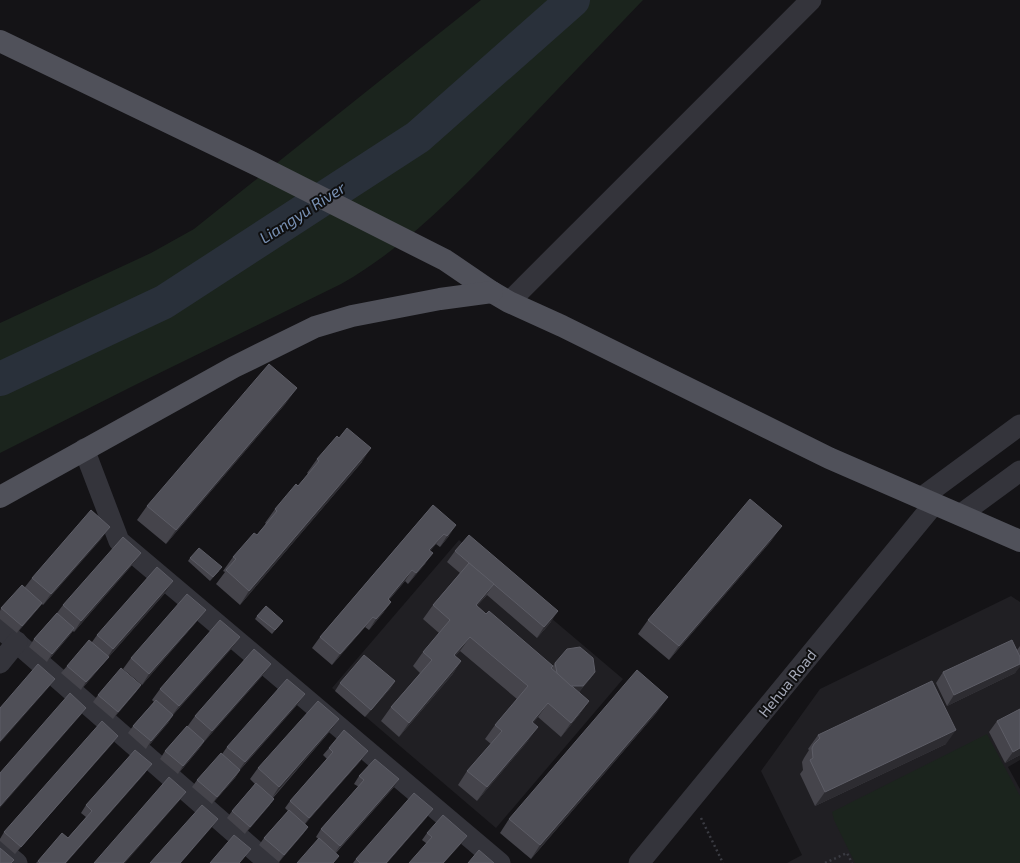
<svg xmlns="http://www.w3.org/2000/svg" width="1020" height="863" font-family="'Exo 2',sans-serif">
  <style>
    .built { fill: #201f23 }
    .green { fill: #1b241d }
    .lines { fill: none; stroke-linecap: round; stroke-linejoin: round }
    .river { stroke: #29303a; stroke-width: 34 }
    .path { stroke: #3a3b42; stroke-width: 2.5; stroke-dasharray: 2 3; stroke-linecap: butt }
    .minor { stroke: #34343b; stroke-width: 21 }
    .major { stroke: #50515a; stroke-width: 22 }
    .wall { fill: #45444b }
    .shaded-wall { fill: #2d2c31 }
    .building { fill: #4f4f57; stroke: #5d5d66 }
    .labels { text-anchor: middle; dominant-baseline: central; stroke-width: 4; stroke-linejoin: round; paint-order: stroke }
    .street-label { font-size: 15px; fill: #a4a8b7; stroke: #0f0f10 }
    .water-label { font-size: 16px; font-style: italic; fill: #7991b4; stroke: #0f0f10 }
  </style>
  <rect width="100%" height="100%" fill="#141316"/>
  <g class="built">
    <polygon points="459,540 623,679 496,828 332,688"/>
    <polygon points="1011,596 1020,602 1020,760 1008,767 1020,789 1020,863 787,863 802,855 761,771 820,689"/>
  </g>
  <g class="green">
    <path d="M 481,0 L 643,0 C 599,46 555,92 511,138 C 461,190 405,248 341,284 L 135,385 L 0,453 L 0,323 L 151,253 L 194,229 Z"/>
    <polygon points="987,734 1020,796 1020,863 855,863 834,820 832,812"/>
  </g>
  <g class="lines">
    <polyline class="river" points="0,379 164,302 418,137 573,0"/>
    <g class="path">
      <polyline points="701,818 723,863"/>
      <polyline points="825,863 847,853 852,863"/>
    </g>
    <g class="minor">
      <polyline points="509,302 811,0"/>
      <polyline points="84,449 119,541 500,863"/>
      <polyline points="921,498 1020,425"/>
      <polyline points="960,515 1020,471"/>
      <polyline points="0,628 269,863"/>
      <polyline points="0,663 17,642"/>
      <polyline points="0,849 17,863"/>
      <polyline points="639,863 934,504"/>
    </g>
    <g class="major">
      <polyline points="0,41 251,162 445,260 492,292 509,302 562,326 829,458 1020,541"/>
      <polyline points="0,497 234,367 315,327 352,316 440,299 492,292"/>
    </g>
  </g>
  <g class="wall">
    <polygon points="287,402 166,544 137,520 147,506"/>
    <polygon points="317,459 362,462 240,605 216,584 225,572 223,571 233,557 257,535 266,524 265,523 275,509 298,486 308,474 307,473"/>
    <polygon points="433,505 449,536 440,547 436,544 430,551 425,564 408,584 405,581 389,600 391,602 383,613 369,630 365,627 332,665 312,648 320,637"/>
    <polygon points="102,538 43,605 42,604 37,610 17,633 0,619 0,611 1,608 25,587 32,578"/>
    <polygon points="772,540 669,660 638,634 648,620"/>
    <polygon points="455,551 551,622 537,638 487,595 477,606 551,669 555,663 595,672 590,679 579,692 589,701 579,715 561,737 538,717 533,723 528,741 477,801 458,785 467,771 491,744 485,739 495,725 517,699 460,651 455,656 461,661 452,675 399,737 381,721 391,707 420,673 413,666 423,652 439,633 423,619 433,605 460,573 447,562"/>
    <polygon points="141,553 133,564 74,632 73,631 69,636 47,662 29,647 34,639 57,613 63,605"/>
    <polygon points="190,558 219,571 210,581 188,561"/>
    <polygon points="173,581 166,592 107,659 103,664 81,690 61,673 67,666 92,642 97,635"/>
    <polygon points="206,610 198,620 142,685 123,669 131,658"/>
    <polygon points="257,616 283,621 272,634 255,619"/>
    <polygon points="240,637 232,648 173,715 168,723 146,749 128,733 133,726 154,702 152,700 160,689"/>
    <polygon points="1020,646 1020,664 1015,673 947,706 936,683 943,672 1017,650"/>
    <polygon points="271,664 263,675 204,742 199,749 178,774 160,759 165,751 187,727 195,716"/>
    <polygon points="395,681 390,689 365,717 335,691 340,683"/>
    <polygon points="141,685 136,692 113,719 93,702 98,695"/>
    <polygon points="297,705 240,770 235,778 212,804 192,787 197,780 222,754 227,747"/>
    <polygon points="658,711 531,859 500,833 509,819"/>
    <polygon points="997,721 1020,755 1005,763 989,732"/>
    <polygon points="331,730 273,798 274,799 269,806 245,834 227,818 232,811 255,784 250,779 258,768"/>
    <polygon points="818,735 946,744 815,806 800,774 803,770 802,762 804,758 809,750 808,749"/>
    <polygon points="118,736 113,743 15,854 0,841 0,839 4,832"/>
    <polygon points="329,748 363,758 305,824 308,827 303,834 279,862 259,845 264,838 288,811 285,808 290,801 327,759 323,755"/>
    <polygon points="146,772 66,863 36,863 38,861 68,838 86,817 81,813 86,805"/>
    <polygon points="359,776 394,787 336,853 316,837 321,829 359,787 354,784"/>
    <polygon points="428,816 387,863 353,863 356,859"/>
    <polygon points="427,833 462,843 426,843 422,840"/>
  </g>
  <g class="shaded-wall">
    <polygon points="297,388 287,402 166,544 176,530"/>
    <polygon points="371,448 362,462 240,605 249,591"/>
    <polygon points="456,525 449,536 440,547 447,536"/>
    <polygon points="782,526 772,540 669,660 679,646"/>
    <polygon points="110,527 102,538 43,605 51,594"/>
    <polygon points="444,534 436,544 422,561 429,550"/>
    <polygon points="141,553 133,564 74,632 81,621"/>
    <polygon points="433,553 425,564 408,584 416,573"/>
    <polygon points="412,570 405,581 380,610 388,599"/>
    <polygon points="173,581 166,592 107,659 103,664 81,690 86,682 107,658 113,649"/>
    <polygon points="494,584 484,598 466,619 476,605"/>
    <polygon points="391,602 383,613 369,630 376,619"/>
    <polygon points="42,603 37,610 17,633 22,626"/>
    <polygon points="206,610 198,620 142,685 149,674"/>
    <polygon points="558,611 551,622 537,638 544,627"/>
    <polygon points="373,617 365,627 332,665 340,654"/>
    <polygon points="74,628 69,636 47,662 52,654"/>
    <polygon points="240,637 232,648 171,717 179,706"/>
    <polygon points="470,637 460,651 444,669 454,655"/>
    <polygon points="461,661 452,675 399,737 409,723"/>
    <polygon points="271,664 263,675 204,742 212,731"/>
    <polygon points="1020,664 1020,667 1015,673 947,706 954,695"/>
    <polygon points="595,672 590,679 578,693 569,686"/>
    <polygon points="55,679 50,686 0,743 0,741"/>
    <polygon points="395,681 390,689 365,717 371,710"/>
    <polygon points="141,685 136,692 113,719 118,712"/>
    <polygon points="305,694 297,705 237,773 245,762"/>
    <polygon points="668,697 658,711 531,859 540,845"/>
    <polygon points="589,701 579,715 561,737 571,723"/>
    <polygon points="548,703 538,717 522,736 532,722"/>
    <polygon points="86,708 81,715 0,808 0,806"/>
    <polygon points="173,715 168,723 146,749 151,741"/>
    <polygon points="339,719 331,730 272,798 279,787"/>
    <polygon points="538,727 528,741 477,801 487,787"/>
    <polygon points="956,730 946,744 815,806 825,792"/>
    <polygon points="118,736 113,743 15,854 21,847"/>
    <polygon points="204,741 199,749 178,774 183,766"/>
    <polygon points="1020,748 1020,755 1005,763 1013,752"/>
    <polygon points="368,751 363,758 304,825 309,818"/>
    <polygon points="152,764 146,772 66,863 65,863"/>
    <polygon points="240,770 235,778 212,804 217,797"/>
    <polygon points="399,779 394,787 335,853 340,846"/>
    <polygon points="186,792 181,799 125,863 123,863"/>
    <polygon points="274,799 269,806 245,834 250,827"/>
    <polygon points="433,809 428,816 387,863 386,863"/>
    <polygon points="218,819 213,826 181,863 180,863"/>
    <polygon points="308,827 303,834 279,862 284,855"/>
    <polygon points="467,836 462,843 444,863 443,863"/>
    <polygon points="251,849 240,863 239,863"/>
  </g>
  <g class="building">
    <polygon points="269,364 297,388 176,530 147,506"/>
    <polygon points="347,428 371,448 249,591 226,570 236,559 233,557 254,533 257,535 277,511 275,509 296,484 298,486 319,461 317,459 337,436 339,438"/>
    <polygon points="750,499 782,526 679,646 648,620"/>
    <polygon points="433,505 456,525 447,536 444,534 429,550 433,553 416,573 412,570 388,599 391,602 376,619 373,617 340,654 320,637"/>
    <polygon points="91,510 110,527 51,594 32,578"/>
    <polygon points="469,535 558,611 544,627 455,551"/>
    <polygon points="123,537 141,553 81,621 63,605"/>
    <polygon points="199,548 222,567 213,577 190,558"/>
    <polygon points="469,563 494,584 476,605 486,614 489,611 553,666 551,668 589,701 571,723 548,703 532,722 538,727 487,787 467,771 502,731 495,725 528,686 470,637 454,655 461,661 409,723 391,707 432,660 423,652 450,620 433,605"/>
    <polygon points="157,567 173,581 113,649 97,635"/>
    <polygon points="22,585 42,603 22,626 1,608"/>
    <polygon points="187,594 206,610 149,674 131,658"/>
    <polygon points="266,606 283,621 275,630 257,616"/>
    <polygon points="57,613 74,628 52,654 34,639"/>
    <polygon points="220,620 240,637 179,706 160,689"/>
    <polygon points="89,640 109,657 86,682 67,666"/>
    <polygon points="1012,640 1020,657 1020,664 954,695 943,672"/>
    <polygon points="580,647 593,658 595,672 583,686 571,686 557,673 555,663 567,649"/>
    <polygon points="254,649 271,664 212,731 195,716"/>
    <polygon points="364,655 395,681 371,710 340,683"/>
    <polygon points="38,664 55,679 0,741 0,708"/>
    <polygon points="121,668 141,685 118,712 98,695"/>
    <polygon points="637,670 668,697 540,845 509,819"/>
    <polygon points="287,679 305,694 245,762 227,747"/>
    <polygon points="932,681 956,730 825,792 810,760 813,758 812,748 814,744 820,738 818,735"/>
    <polygon points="70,693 86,708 0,806 0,773"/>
    <polygon points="156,700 173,715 151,741 133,726"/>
    <polygon points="318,701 339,719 279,787 258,768"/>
    <polygon points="1020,709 1020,748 1013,752 997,721"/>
    <polygon points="102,721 118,736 21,847 4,832"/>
    <polygon points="187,726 204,741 183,766 165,751"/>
    <polygon points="344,730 368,751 309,818 290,801 333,752 329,748"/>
    <polygon points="135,750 152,764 65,863 40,863 38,861 62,833 68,838 92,811 86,805"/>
    <polygon points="221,753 240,770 217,797 197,780"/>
    <polygon points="375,759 399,779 340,846 321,829 364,780 359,776"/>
    <polygon points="169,777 186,792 123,863 94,863"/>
    <polygon points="256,783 274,799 250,827 232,811"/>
    <polygon points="414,793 433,809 386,863 360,863 356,859"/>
    <polygon points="202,805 218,819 180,863 150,863"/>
    <polygon points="289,810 308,827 284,855 264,838"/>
    <polygon points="443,815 467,836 443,863 409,863 432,837 427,833"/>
    <polygon points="234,835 251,849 239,863 210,863"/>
    <polygon points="319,838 339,856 333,863 297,863"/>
    <polygon points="0,848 14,860 11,863 0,863"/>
    <polygon points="479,850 494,863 468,863"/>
  </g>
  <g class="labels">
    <g class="street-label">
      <text transform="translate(787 683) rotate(-51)">Hehua Road</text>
    </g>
    <g class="water-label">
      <text transform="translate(302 212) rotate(-33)">Liangyu River</text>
    </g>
  </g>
</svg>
